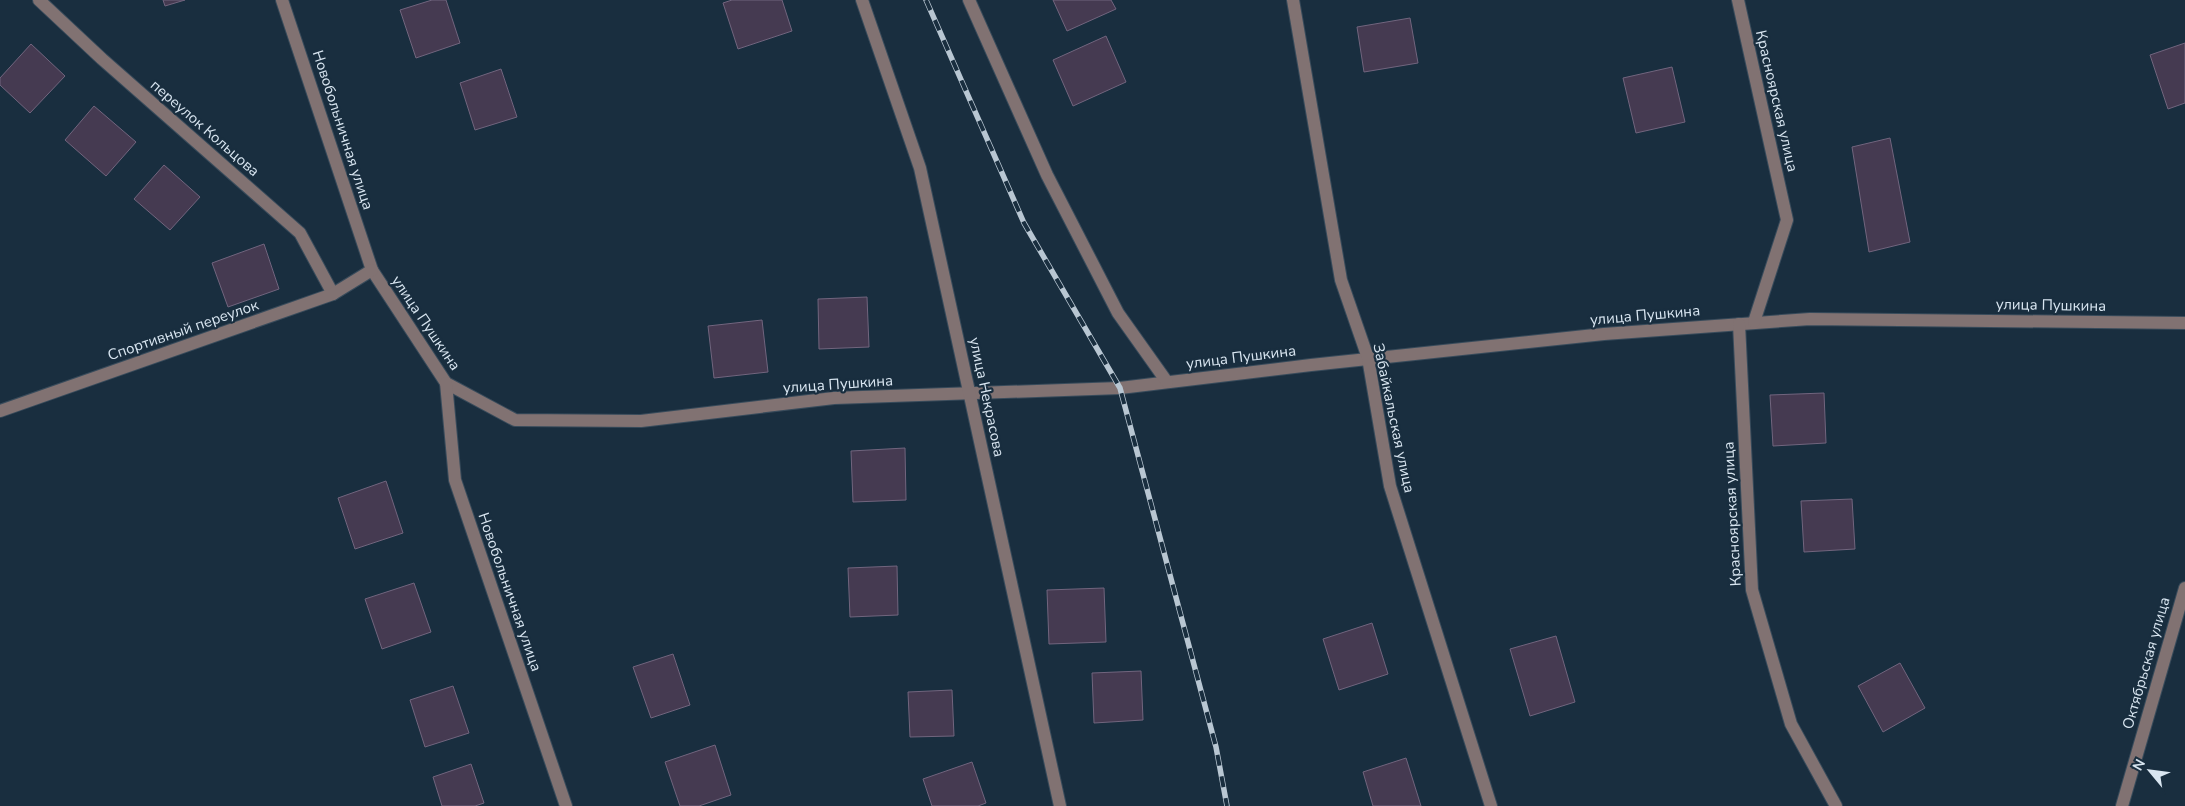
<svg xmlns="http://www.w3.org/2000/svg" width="2185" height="806" font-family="'Nunito Sans',sans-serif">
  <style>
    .building { fill: #453a51; stroke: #71657e }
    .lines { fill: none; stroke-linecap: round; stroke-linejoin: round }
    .minor-casing { stroke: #384b5b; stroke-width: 14 }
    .minor { stroke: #817272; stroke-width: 12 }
    .rail-casing { stroke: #b8c6d2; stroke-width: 5.5 }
    .rail { stroke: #192e3f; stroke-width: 4; stroke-dasharray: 11; stroke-linecap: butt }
    .labels { text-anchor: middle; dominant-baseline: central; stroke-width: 4.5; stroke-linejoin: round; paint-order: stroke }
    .street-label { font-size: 15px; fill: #d9e6f1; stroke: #192e3f }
  </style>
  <rect width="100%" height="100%" fill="#192e3f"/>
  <g class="building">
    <polygon points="163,0 185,0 165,6"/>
    <polygon points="432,0 446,0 460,43 416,58 400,10"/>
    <polygon points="732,0 782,0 792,31 738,49 723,3"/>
    <polygon points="1053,0 1111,0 1116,9 1067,31"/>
    <polygon points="1410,18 1418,63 1364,72 1357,27"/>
    <polygon points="1106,36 1126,82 1073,106 1053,60"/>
    <polygon points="2185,43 2185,103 2168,109 2150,55"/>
    <polygon points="31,44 65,76 30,113 0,85 0,78"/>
    <polygon points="1672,67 1685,122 1636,133 1623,78"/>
    <polygon points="501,69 517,117 475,130 460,83"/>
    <polygon points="94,106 136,142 106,176 65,140"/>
    <polygon points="1890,138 1910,242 1869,252 1852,147"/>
    <polygon points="164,165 200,197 170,230 134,199"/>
    <polygon points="264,244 279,289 228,307 212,263"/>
    <polygon points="867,297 869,347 819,349 818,299"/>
    <polygon points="762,320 768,372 714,378 708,326"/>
    <polygon points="1824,393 1826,443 1773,446 1770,395"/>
    <polygon points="905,448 906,500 853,502 851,451"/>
    <polygon points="386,481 403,533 355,549 338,498"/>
    <polygon points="1852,499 1855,549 1804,552 1801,501"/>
    <polygon points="897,566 898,615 850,617 848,568"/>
    <polygon points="414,583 431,632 382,649 365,599"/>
    <polygon points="1104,588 1106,642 1049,644 1047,590"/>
    <polygon points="1372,623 1388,674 1339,690 1323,639"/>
    <polygon points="1556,636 1575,702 1530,716 1510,649"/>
    <polygon points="673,654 690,705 651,718 633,667"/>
    <polygon points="1900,663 1925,708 1883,732 1858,686"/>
    <polygon points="1141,671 1143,720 1094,723 1092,673"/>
    <polygon points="453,686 469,733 425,747 410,700"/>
    <polygon points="952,690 954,736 910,737 908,692"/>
    <polygon points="715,745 731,795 699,806 680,806 665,762"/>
    <polygon points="1406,758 1421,806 1373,806 1363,772"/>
    <polygon points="972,762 986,803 978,806 932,806 923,779"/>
    <polygon points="471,764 484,803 475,806 442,806 433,777"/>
  </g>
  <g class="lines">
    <g class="minor-casing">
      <g id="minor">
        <polyline points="39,0 102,59 300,233 333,294"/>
        <polyline points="282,0 372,270 446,383 515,420 641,421 834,398 1120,388 1311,365 1604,334 1810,319 2185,323"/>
        <polyline points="862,0 920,168 1060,806"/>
        <polyline points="969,0 1047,175 1118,313 1167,382"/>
        <polyline points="1293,0 1341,280 1368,358 1390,486 1491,806"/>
        <polyline points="1738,0 1787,220 1754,322"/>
        <polyline points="1739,324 1752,590 1791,724 1836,806"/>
        <polyline points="446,383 455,480 566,806"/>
        <polyline points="0,411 333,294 372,270"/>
        <polyline points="2122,806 2185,588"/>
      </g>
    </g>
    <use href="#minor" class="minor"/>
    <g class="rail-casing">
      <polyline id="rail" points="926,0 1024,223 1120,388 1216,747 1227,806"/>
    </g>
    <use href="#rail" class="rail"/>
  </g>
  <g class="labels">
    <g class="street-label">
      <text transform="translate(1777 101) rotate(77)">Красноярская улица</text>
      <text transform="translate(205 128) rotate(41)">переулок Кольцова</text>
      <text transform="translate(343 130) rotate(72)">Новобольничная улица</text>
      <text transform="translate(2051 305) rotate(1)">улица Пушкина</text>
      <text transform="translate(1645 315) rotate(-5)">улица Пушкина</text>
      <text transform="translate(426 323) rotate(56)">улица Пушкина</text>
      <text transform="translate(183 330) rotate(-19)">Спортивный переулок</text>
      <text transform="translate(1241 357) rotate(-7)">улица Пушкина</text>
      <text transform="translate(838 384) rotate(-4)">улица Пушкина</text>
      <text transform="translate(987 397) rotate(78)">улица Некрасова</text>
      <text transform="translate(1394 418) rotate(78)">Забайкальская улица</text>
      <text transform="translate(1732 514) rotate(-93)">Красноярская улица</text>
      <text transform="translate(510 592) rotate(71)">Новобольничная улица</text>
      <text transform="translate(2146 663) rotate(-74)">Октябрьская улица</text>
    </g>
  </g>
  <g transform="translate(2150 771) rotate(299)" stroke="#192e3f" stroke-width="4" paint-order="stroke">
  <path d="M0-4L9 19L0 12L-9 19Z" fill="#d9e6f1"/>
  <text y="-8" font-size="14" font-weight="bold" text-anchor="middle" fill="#d9e6f1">N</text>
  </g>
</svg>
